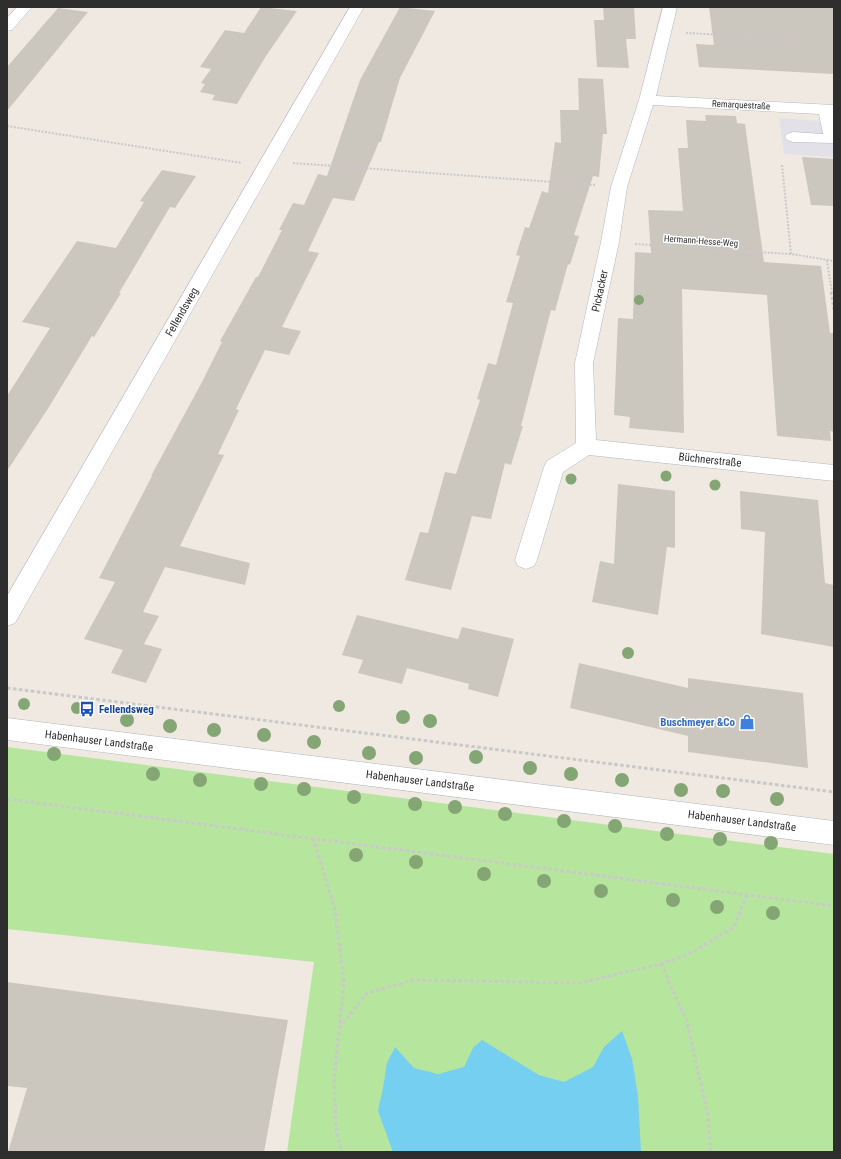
<svg xmlns="http://www.w3.org/2000/svg" width="841" height="1159" font-family="'Roboto Condensed',sans-serif">
  <style>
    .industrial { fill: #e3e1e8 }
    .green { fill: #b6e59e }
    .water { fill: #75cff0 }
    .building { fill: #cbc7bf }
    .lines { fill: none; stroke-linecap: round; stroke-linejoin: round }
    .minor-casing { stroke: #b4b7c1; stroke-width: 1 }
    .path-far2 { stroke: #c9c9c9; stroke-width: 2; stroke-dasharray: 2 1.5; stroke-linecap: butt }
    .path-far1 { stroke: #c9c9c9; stroke-width: 2.5; stroke-dasharray: 3 2; stroke-linecap: butt }
    .path { stroke: #c9c9c9; stroke-width: 3; stroke-dasharray: 3.5 2.5; stroke-linecap: butt }
    .minor { fill: #fff; fill-rule: evenodd }
    .tree { fill: #84a574 }
    .labels { text-anchor: middle; dominant-baseline: central; stroke-width: 3; stroke-linejoin: round; paint-order: stroke }
    .far-street-label { font-size: 9px; fill: #2e2e2e; stroke: #fff }
    .street-label { font-size: 11px; fill: #2e2e2e; stroke: #fff }
    .transit-label { font-size: 11px; font-weight: bold; fill: #164399; stroke: #fff; text-anchor: start }
    .shop-label { font-size: 11px; font-weight: bold; fill: #366cbe; stroke: #fff; text-anchor: end }
  </style>
  <rect width="100%" height="100%" fill="#efe9e1"/>
  <polygon class="industrial" points="779,118 834,122 834,157 784,154"/>
  <polygon class="green" points="7,747 834,854 834,1152 287,1152 314,962 7,929"/>
  <polygon class="water" points="622,1031 632,1059 638,1096 641,1152 393,1152 378,1111 383,1088 387,1063 395,1047 414,1068 438,1074 464,1067 473,1048 482,1040 539,1075 564,1082 593,1067 604,1047"/>
  <g class="building">
    <polygon points="261,7 297,11 266,56 237,104 212,100 215,95 200,92 205,84 201,83 211,69 200,67 225,30 244,33"/>
    <polygon points="400,7 435,11 400,78 381,142 379,142 354,201 333,198 308,251 319,253 282,327 301,331 289,355 265,350 236,409 239,410 218,454 224,455 180,546 250,563 245,585 165,567 143,612 159,616 144,644 162,649 146,683 111,673 123,650 84,639 115,582 99,578 152,476 151,476 202,382 222,342 220,341 256,277 258,277 282,230 279,230 293,203 304,205 318,174 327,176 360,80"/>
    <polygon points="603,7 634,7 636,39 626,39 629,68 597,67 594,20 604,20"/>
    <polygon points="709,7 834,7 834,74 699,67 696,44 714,45"/>
    <polygon points="58,8 88,12 7,111 7,67"/>
    <polygon points="578,78 603,79 607,134 603,134 599,177 593,176 574,235 579,236 570,265 568,264 555,311 551,310 521,426 523,426 511,465 505,463 491,519 472,516 451,590 405,580 420,532 428,533 445,472 456,474 480,400 477,399 488,363 496,365 513,303 506,302 520,256 516,255 525,227 529,228 542,191 548,193 555,142 561,143 560,110 579,110"/>
    <polygon points="705,115 736,116 737,123 745,124 764,262 821,266 830,333 834,333 834,432 830,431 831,441 777,436 767,295 682,289 684,433 629,428 630,417 614,415 618,318 633,319 635,252 651,253 648,210 683,211 678,148 688,148 686,120 706,121"/>
    <polygon points="802,157 834,159 834,206 811,205"/>
    <polygon points="162,170 196,176 175,208 170,207 119,293 121,293 94,337 92,336 49,407 7,471 7,396 50,328 22,322 77,241 116,248 144,202 140,201"/>
    <polygon points="618,484 675,491 675,548 667,547 658,615 592,602 600,561 614,564"/>
    <polygon points="740,491 818,500 825,583 834,585 834,647 761,634 765,532 741,529"/>
    <polygon points="357,615 458,639 462,627 514,639 498,697 468,689 469,684 407,668 402,684 358,673 363,660 342,655"/>
    <polygon points="579,663 688,688 688,678 803,693 808,768 688,752 688,736 570,708"/>
    <polygon points="7,982 288,1020 264,1152 8,1152 27,1088 7,1086"/>
  </g>
  <g class="lines">
    <g class="minor-casing">
      <g id="minor">
        <polygon points="17,7 32,7 12,30 7,31 7,18"/>
        <polygon points="350,7 364,7 15,623 7,626 7,596"/>
        <polygon points="663,7 677,7 656,96 834,105 834,143 793,142 787,140 785,137 787,134 793,132 823,134 819,114 653,105 627,187 619,242 593,363 596,440 834,465 834,481 589,455 563,472 537,560 534,566 526,569 518,566 515,560 544,467 547,461 576,443 575,363 601,242 611,187 639,100"/>
        <polygon points="7,718 834,821 834,845 7,740"/>
      </g>
    </g>
    <g class="path-far2">
      <polyline points="686,33 806,39"/>
      <polyline points="7,126 242,163"/>
      <polyline points="293,163 595,185"/>
      <polyline points="782,165 791,254"/>
      <polyline points="635,244 791,254 834,261"/>
      <polyline points="827,260 832,293"/>
    </g>
    <polyline class="path-far1" points="831,292 834,311"/>
    <g class="path">
      <polyline points="7,688 834,792"/>
      <polyline points="7,799 834,906"/>
      <polyline points="313,838 335,909 344,983 334,1080 336,1129 342,1152"/>
      <polyline points="661,964 686,1019 708,1116 711,1152"/>
      <polyline points="339,1028 367,993 414,980 579,983 661,964 691,953 734,927 747,894"/>
    </g>
    <use href="#minor" class="minor"/>
  </g>
  <g class="tree">
    <circle cx="639" cy="300" r="5"/>
    <circle cx="666" cy="476" r="5.5"/>
    <circle cx="571" cy="479" r="5.5"/>
    <circle cx="715" cy="485" r="5.5"/>
    <circle cx="628" cy="653" r="6"/>
    <circle cx="24" cy="704" r="6"/>
    <circle cx="339" cy="706" r="6"/>
    <circle cx="77" cy="708" r="6"/>
    <circle cx="403" cy="717" r="7"/>
    <circle cx="127" cy="720" r="7"/>
    <circle cx="430" cy="721" r="7"/>
    <circle cx="170" cy="726" r="7"/>
    <circle cx="214" cy="730" r="7"/>
    <circle cx="264" cy="735" r="7"/>
    <circle cx="314" cy="742" r="7"/>
    <circle cx="369" cy="753" r="7"/>
    <circle cx="54" cy="754" r="7"/>
    <circle cx="476" cy="757" r="7"/>
    <circle cx="416" cy="758" r="7"/>
    <circle cx="530" cy="768" r="7"/>
    <circle cx="153" cy="774" r="7"/>
    <circle cx="571" cy="774" r="7"/>
    <circle cx="200" cy="780" r="7"/>
    <circle cx="622" cy="780" r="7"/>
    <circle cx="261" cy="784" r="7"/>
    <circle cx="304" cy="789" r="7"/>
    <circle cx="681" cy="790" r="7"/>
    <circle cx="723" cy="791" r="7"/>
    <circle cx="354" cy="797" r="7"/>
    <circle cx="777" cy="799" r="7"/>
    <circle cx="415" cy="804" r="7"/>
    <circle cx="455" cy="807" r="7"/>
    <circle cx="505" cy="814" r="7"/>
    <circle cx="564" cy="821" r="7"/>
    <circle cx="615" cy="826" r="7"/>
    <circle cx="667" cy="834" r="7"/>
    <circle cx="720" cy="839" r="7"/>
    <circle cx="771" cy="843" r="7"/>
    <circle cx="356" cy="855" r="7"/>
    <circle cx="416" cy="862" r="7"/>
    <circle cx="484" cy="874" r="7"/>
    <circle cx="544" cy="881" r="7"/>
    <circle cx="601" cy="891" r="7"/>
    <circle cx="673" cy="900" r="7"/>
    <circle cx="717" cy="907" r="7"/>
    <circle cx="773" cy="913" r="7"/>
  </g>
  <defs>
    <g id="bus-bare" transform="scale(1.2)"><path d="M-5-6H5V4H4V6H2V4H-2V6H-4V4H-5ZM-3.5-4V0h7V-4ZM-3.5 1.2v1.5H-2V1.2ZM2 1.2v1.5H3.5V1.2Z" fill="#1a4fb4" stroke="#fff" stroke-width="2.5" paint-order="stroke"/></g>
    <g id="shop-bare" transform="scale(1.2)"><path d="M-5-2.5h2.3a2.7 3.5 0 0 1 5.4 0H5L5.5 6h-11ZM-1.5-2.5h3a1.5 2.3 0 0 0-3 0Z" fill="#3f7fe0" stroke="#fff" stroke-width="2.5" paint-order="stroke"/></g>
  </defs>
  <g fill-rule="evenodd">
    <use href="#bus-bare" x="87" y="709"/>
    <use href="#shop-bare" x="747" y="722"/>
  </g>
  <g class="labels">
    <g class="far-street-label">
      <text transform="translate(741 105) rotate(3)">Remarquestraße</text>
      <text transform="translate(701 241) rotate(4)">Hermann-Hesse-Weg</text>
    </g>
    <g class="street-label">
      <text transform="translate(600 291) rotate(-78)">Pickacker</text>
      <text transform="translate(182 312) rotate(-60)">Fellendsweg</text>
      <text transform="translate(710 460) rotate(6)">Büchnerstraße</text>
      <text transform="translate(99 741) rotate(7)">Habenhauser Landstraße</text>
      <text transform="translate(420 781) rotate(7)">Habenhauser Landstraße</text>
      <text transform="translate(742 821) rotate(7)">Habenhauser Landstraße</text>
    </g>
    <g class="transit-label">
      <text x="99" y="709">Fellendsweg</text>
    </g>
    <g class="shop-label">
      <text x="735" y="722">Buschmeyer &amp;Co</text>
    </g>
  </g>
  <rect width="841" height="1159" fill="none" stroke="#2e2e2e" stroke-width="16"/>
</svg>
